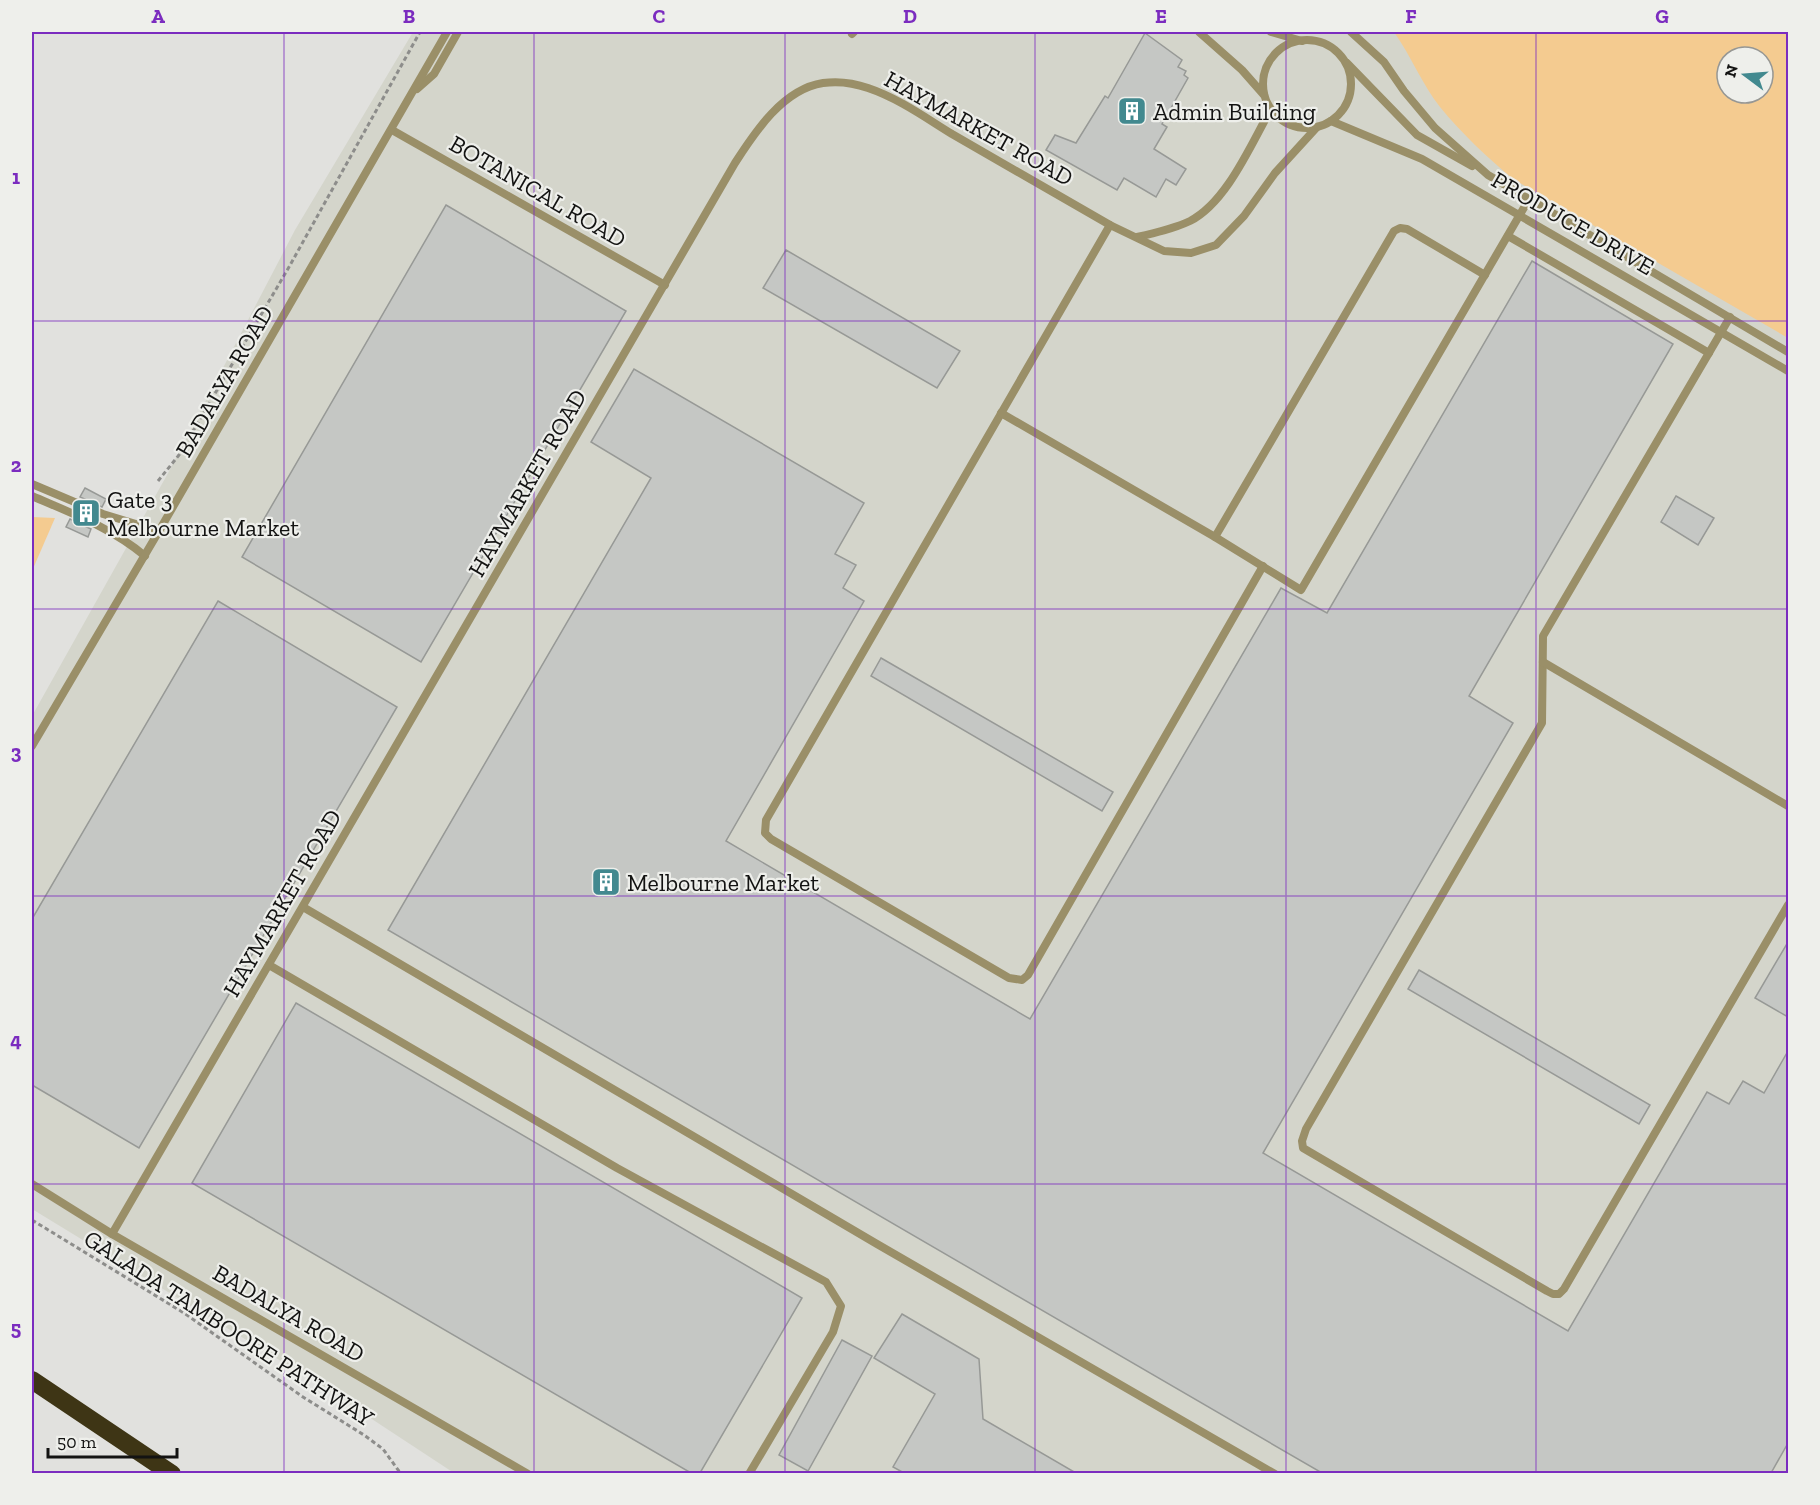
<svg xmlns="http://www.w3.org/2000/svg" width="1820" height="1505" font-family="'Zilla Slab',serif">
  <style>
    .built { fill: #d4d5cb; fill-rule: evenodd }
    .green { fill: #f4cb90; fill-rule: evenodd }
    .building { fill: #c5c7c4; stroke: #979996; stroke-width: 1.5 }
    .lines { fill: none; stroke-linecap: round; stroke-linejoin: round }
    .path { stroke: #8d8d8b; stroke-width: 3; stroke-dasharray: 4.5 3; stroke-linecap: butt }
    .service { stroke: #9a8f68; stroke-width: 8 }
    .motorway { stroke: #3e3515; stroke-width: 18 }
    .grid { fill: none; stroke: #7b2cbf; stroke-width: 1.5; stroke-opacity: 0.55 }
    .labels { text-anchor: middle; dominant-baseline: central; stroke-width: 4.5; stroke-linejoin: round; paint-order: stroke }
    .poi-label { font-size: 24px; fill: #131312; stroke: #eeefeb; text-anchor: start }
    .street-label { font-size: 24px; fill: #131312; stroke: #eeefeb }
    .neatline { fill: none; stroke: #7b2cbf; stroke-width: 2 }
    .grid-label { font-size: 20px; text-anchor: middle; font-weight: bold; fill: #7b2cbf }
  </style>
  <rect width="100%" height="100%" fill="#e1e1de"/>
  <path class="built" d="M 413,32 L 1782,32 L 1788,35 L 1788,1473 L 454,1473 L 317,1383 L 32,1209 L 32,716 L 167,475 L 295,230 ZM 1727,57 L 1763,57 L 1763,93 L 1727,93 Z"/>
  <g class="green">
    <path d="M 1394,32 L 1788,32 L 1788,338 L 1513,179 C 1487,157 1462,134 1440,107 C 1422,84 1411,56 1394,32 ZM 1727,57 L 1763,57 L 1763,93 L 1727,93 Z"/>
    <polygon points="32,517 55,518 32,571"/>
  </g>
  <g class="building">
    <polygon points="1145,33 1182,60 1178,67 1186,71 1184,75 1188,78 1162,124 1167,127 1154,149 1186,169 1176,185 1166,179 1156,197 1124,178 1117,190 1046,150 1055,135 1076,143 1105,96 1108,98"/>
    <polygon points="446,205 626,311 421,662 242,557"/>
    <polygon points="786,250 960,351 937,388 763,288"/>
    <polygon points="1532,261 1673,344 1469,696 1513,723 1263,1153 1568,1331 1707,1092 1729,1104 1743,1081 1764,1093 1788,1051 1788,1443 1771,1473 1322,1473 388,930 651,478 591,442 634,369 864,503 835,554 856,565 843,588 864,601 726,841 1030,1019 1281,588 1327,613"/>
    <polygon points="85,488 106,499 102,507 80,497"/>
    <polygon points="1676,496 1714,518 1698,545 1661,522"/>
    <polygon points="70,519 91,529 88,537 66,527"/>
    <polygon points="218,601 397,707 139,1148 32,1085 32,919"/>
    <polygon points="881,658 1113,792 1102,811 871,676"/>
    <polygon points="1788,942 1788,1017 1755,998"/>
    <polygon points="1419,970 1650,1105 1639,1124 1408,989"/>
    <polygon points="296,1003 802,1298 700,1473 691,1473 192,1183"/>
    <polygon points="902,1314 979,1359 983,1419 1076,1473 904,1473 893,1467 935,1394 874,1358"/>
    <polygon points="842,1340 872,1356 808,1471 779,1455"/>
  </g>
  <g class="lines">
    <g class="path">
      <polyline points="158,481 179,455 289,267 420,32"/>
      <polyline points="32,1220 184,1313 303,1397 364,1435 383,1449 401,1474"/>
    </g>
    <g class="service">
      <polyline points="1199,32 1242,70 1264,95"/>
      <polyline points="1271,32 1302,41"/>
      <polyline points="1351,32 1384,62 1404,91 1435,128 1488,175 1788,352"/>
      <polyline points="852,34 854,32"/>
      <circle cx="1307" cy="84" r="44"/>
      <polyline points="1347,63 1417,135 1472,166"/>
      <polyline points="417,89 434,74 458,32"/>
      <polyline points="1331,121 1422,159 1788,371"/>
      <polyline points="392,130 665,285"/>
      <polyline points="1110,225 766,820 765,833 771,839 1009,978 1022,980 1028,975 1263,566"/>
      <polyline points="1508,236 1709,353"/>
      <path d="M 1137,237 C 1155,233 1173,229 1190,221 C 1227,202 1251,144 1271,109"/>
      <polyline points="1730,317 1543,636 1542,723 1306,1129 1302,1141 1303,1148 1547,1291 1553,1294 1559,1294 1564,1289 1788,905"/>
      <polyline points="1001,413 1215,537 1301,590 1529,199"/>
      <polyline points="32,484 103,514 159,531"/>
      <path d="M 32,496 C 71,513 112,528 145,556"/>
      <polyline points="1215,537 1394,231 1400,228 1407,229 1485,275"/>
      <polyline points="1543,662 1788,806"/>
      <polyline points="32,746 159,531 447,32"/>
      <polyline points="303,907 877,1244 1275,1474"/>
      <polyline points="269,965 617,1168 826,1282 841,1306 833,1332 749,1474"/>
      <polyline points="32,1184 112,1234 528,1474"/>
      <path d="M 112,1234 L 735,163 C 755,132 783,89 823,83 C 838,81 854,83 868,88 C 898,98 926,118 952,134 C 1005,164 1057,195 1110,225 L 1164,251 L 1191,253 L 1216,245 L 1244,216 L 1275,173 L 1317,127"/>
    </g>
    <polyline class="motorway" points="32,1380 172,1474"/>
  </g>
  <path class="grid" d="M 284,32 L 284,1474M 534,32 L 534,1474M 785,32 L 785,1474M 1035,32 L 1035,1474M 1286,32 L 1286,1474M 1536,32 L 1536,1474M 32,321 L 1788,321M 32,609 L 1788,609M 32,896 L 1788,896M 32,1184 L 1788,1184"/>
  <defs>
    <g id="building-square" transform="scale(1.5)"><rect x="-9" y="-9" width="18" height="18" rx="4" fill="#42898f" stroke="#eeefeb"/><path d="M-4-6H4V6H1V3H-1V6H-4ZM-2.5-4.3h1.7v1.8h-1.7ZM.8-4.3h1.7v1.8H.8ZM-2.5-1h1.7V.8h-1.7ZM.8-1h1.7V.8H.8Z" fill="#fff"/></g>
  </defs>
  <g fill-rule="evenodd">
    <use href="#building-square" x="1132" y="111"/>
    <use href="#building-square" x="86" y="513"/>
    <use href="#building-square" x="606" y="882"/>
  </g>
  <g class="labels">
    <g class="poi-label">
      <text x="1153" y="111">Admin Building</text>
      <text x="107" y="499">Gate 3<tspan x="107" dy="28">Melbourne Market</tspan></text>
      <text x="627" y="882">Melbourne Market</text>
    </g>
    <g class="street-label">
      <text transform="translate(979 128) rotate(29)">HAYMARKET ROAD</text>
      <text transform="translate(538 191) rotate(30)">BOTANICAL ROAD</text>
      <text transform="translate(1573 223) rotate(30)">PRODUCE DRIVE</text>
      <text transform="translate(224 381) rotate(-60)">BADALYA ROAD</text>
      <text transform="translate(527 483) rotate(-60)">HAYMARKET ROAD</text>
      <text transform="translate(282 903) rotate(-60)">HAYMARKET ROAD</text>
      <text transform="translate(289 1313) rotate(30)">BADALYA ROAD</text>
      <text transform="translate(229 1328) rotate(33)">GALADA TAMBOORE PATHWAY</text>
    </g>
  </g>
  <rect width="1820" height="1505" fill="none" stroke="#eeefeb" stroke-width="66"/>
  <g transform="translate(1745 75) rotate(286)"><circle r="28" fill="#eeefeb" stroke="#969794" stroke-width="1.5"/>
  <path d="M0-4.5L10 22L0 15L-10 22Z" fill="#42898f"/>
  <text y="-9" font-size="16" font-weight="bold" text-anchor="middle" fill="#131312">N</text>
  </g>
  <path d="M48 1448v9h129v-9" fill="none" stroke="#131312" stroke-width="3"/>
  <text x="57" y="1448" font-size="18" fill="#131312" stroke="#eeefeb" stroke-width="4.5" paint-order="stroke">50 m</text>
  <rect x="33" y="33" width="1754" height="1439" class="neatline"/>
  <g class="grid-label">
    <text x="158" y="23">A</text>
    <text x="409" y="23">B</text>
    <text x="659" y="23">C</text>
    <text x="910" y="23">D</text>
    <text x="1161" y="23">E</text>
    <text x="1411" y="23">F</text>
    <text x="1662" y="23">G</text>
    <text x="16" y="184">1</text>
    <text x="16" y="472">2</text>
    <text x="16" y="759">3</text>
    <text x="16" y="1047">4</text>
    <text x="16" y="1335">5</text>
  </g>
</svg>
